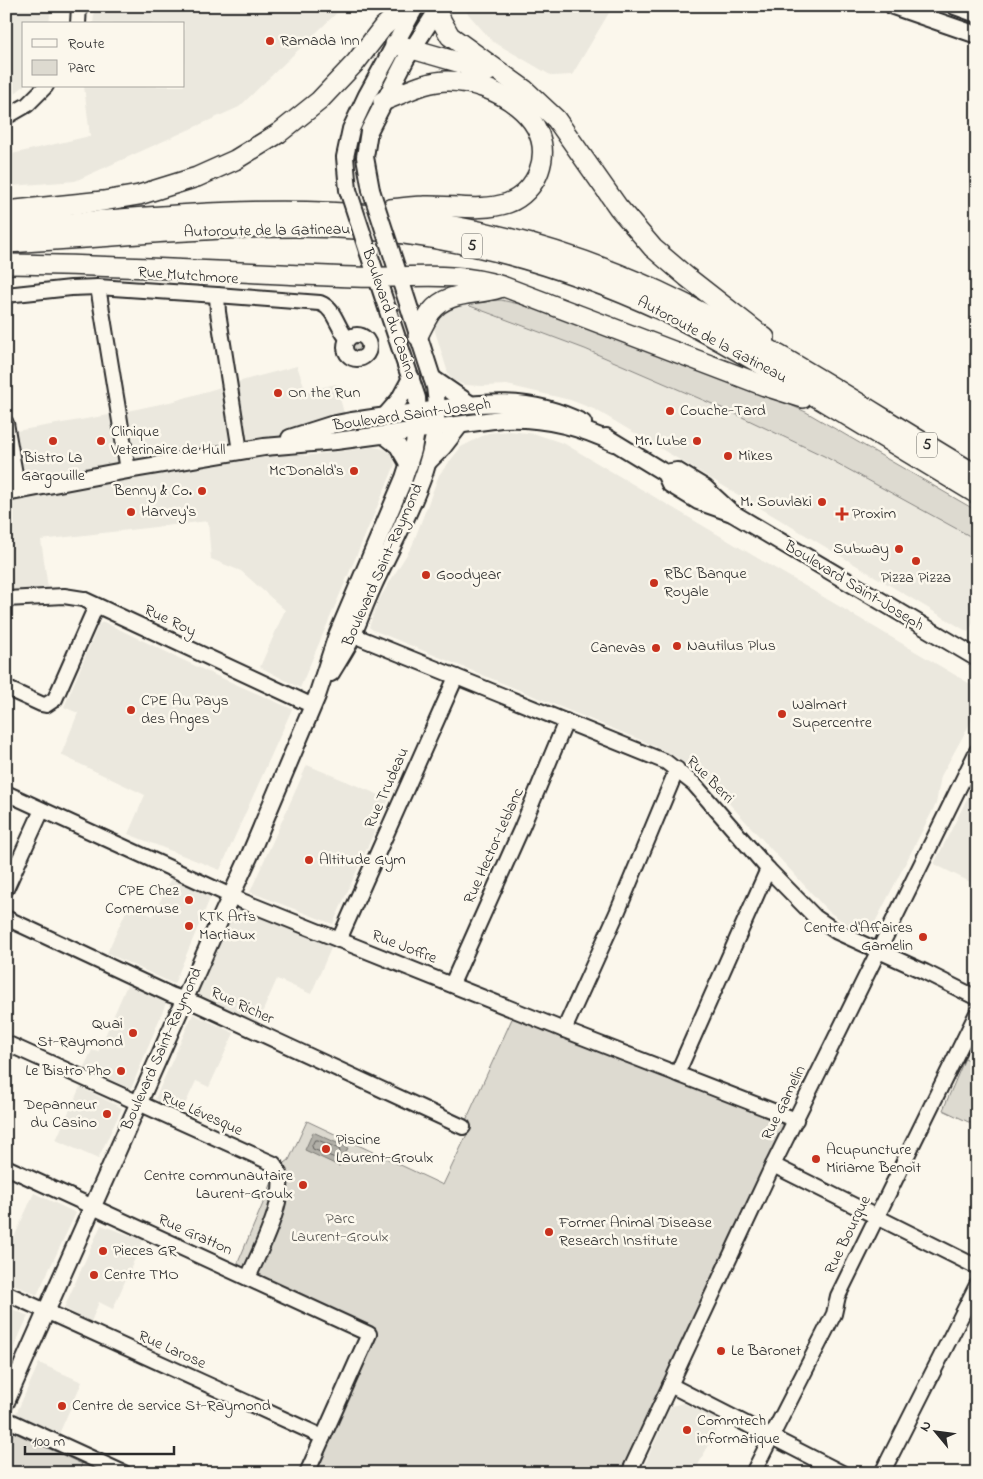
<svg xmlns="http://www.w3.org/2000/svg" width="983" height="1479" font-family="'Indie Flower',sans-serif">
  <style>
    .built { fill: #ebe8de }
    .green { fill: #dddad0; stroke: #84827e }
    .water { fill: #b1afa7; stroke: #7b7a75 }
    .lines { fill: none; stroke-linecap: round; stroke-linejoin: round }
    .shore { stroke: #61605d; stroke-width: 1 }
    .minor-casing { stroke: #2b2b2b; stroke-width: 18 }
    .major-casing { stroke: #2b2b2b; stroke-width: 20 }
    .highway-casing { stroke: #2b2b2b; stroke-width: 22 }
    .minor { stroke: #fbf7ec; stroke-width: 14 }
    .major { stroke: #fbf7ec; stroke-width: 16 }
    .highway { stroke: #fbf7ec; stroke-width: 19 }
    .major-bridge-casing { stroke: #2b2b2b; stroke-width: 20; stroke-linecap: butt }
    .major-bridge { stroke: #fbf7ec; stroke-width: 16 }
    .poi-dot { fill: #c8321e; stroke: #fbf7ec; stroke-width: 2 }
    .labels { text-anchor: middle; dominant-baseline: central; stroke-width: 5; stroke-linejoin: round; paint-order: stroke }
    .shield { fill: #fbf7ec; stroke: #696865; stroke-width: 1 }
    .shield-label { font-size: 15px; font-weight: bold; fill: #2b2b2b }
    .poi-label { font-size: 16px; fill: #2b2b2b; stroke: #fbf7ec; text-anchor: start }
    .street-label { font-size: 16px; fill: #2b2b2b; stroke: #fbf7ec }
    .park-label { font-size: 16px; fill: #585754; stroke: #fbf7ec }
  </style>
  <rect width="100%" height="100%" fill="#fbf7ec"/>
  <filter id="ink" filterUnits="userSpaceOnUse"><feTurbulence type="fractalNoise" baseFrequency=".02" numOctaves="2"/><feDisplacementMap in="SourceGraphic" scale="10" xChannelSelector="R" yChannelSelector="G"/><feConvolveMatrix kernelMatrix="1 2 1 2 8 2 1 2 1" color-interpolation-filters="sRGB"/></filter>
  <g filter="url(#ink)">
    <g class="built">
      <polygon points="6,6 49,6 50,16 49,24 24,24 24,86 6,100"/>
      <polygon points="95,6 344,6 239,107 75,181 12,186 12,154 90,136 84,86 184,86 184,24 93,24"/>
      <polygon points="465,6 613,6 572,75 552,76 492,41 463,8"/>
      <polygon points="459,303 585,349 740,416 824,456 977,540 977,617 968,632 596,410 570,400 507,385 483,386 464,385 453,380 448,373 434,328 436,319 444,312"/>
      <polygon points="297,366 306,391 336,384 344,413 295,426 304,456 374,447 384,449 392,455 395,465 300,688 260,667 285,610 241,571 211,559 208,521 41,540 48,588 6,590 6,418 14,417 16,431 109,415 174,401 248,379"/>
      <polygon points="510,431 536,434 565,444 977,688 977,716 972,720 941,776 936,804 869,934 849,926 828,911 703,775 673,755 643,741 373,630 369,627 378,601 412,546 439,475 461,447 488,433"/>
      <polygon points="104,622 208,672 292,709 220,870 128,834 145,795 61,755 78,713 64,707 99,624"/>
      <polygon points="307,765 389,799 333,924 250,892"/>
      <polygon points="977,779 977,882 974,881 972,883 934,864"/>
      <polygon points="172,876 211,896 174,984 107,953 129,905 153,916"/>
      <polygon points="230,896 335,939 311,994 277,979 254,1031 184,1000"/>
      <polygon points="127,985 166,1003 131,1089 84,1067 92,1050 98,1052"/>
      <polygon points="193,1014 234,1033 209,1087 196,1081 182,1111 155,1099"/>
      <polygon points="977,1034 977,1064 965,1058"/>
      <polygon points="80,1087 122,1108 98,1159 56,1140"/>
      <polygon points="34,1193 76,1213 37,1295 6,1281 6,1255"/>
      <polygon points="101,1225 143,1240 113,1309 99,1302 91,1322 64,1308"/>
      <polygon points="6,1306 28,1316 6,1365"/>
      <polygon points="39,1363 82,1382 59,1434 16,1414"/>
      <polygon points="683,1403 721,1421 694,1473 641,1473 669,1410 672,1406"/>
    </g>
    <g class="green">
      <polygon points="501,300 532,307 766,394 806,412 977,511 977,540 824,456 740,416 585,349 470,306 465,301"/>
      <circle cx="357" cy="347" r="7"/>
      <polygon points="516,1010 796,1120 629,1473 307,1473 369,1334 234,1272 278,1168 289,1160 307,1121 443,1185 469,1130 463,1127"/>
      <polygon points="965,1058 977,1064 977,1126 943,1110"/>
      <polygon points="11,1431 82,1464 78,1473 6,1473 6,1440"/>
    </g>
    <polygon class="water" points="313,1132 348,1148 339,1166 305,1150"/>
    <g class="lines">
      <polygon class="shore" points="315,1140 318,1140 339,1149 340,1152 338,1157 335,1158 313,1149 312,1146"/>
      <g class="minor-casing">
        <g id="minor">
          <polyline points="78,24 79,6"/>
          <polyline points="6,117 27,105 46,86"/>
          <polyline points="98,287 128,470"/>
          <path d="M 6,295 L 71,288 L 98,287 L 217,295 L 320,303 C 336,309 337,329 348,339"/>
          <polyline points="217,295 218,312 240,451"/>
          <circle cx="357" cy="347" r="12"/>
          <polyline points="6,423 18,491"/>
          <polyline points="6,599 64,596 83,599 313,706"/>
          <polyline points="353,635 666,762 694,784 768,869 815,917 837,932 925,972 977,998"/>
          <polyline points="6,688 41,704 46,705 55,699 96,606"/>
          <polyline points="6,793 242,901 564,1030 796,1120"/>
          <polyline points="6,889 42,810"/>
          <polyline points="6,918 171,995 197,1004 463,1127"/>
          <polyline points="339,940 456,677"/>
          <polyline points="452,984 522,827 566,721"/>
          <polyline points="564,1030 617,913 677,769"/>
          <path d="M 6,1043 L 274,1164 C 295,1186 258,1254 248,1278"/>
          <polyline points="677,1074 768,869"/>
          <polyline points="773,1165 977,1267"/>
          <polyline points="6,1167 369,1334 307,1473"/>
          <polyline points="6,1293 323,1437"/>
          <polyline points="670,1385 842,1473"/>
          <polyline points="6,1419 124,1473"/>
          <polyline points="629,1473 773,1165 977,751"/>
          <polyline points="753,1473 834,1314 838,1296 977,1013"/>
          <polyline points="882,1473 977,1285"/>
        </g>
      </g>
      <g class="major-casing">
        <g id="major">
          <polyline points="893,6 977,35"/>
          <polyline points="955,6 977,14"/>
          <polyline points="348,190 345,157 351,129 367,95 416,6"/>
          <polyline points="371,190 365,157 369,131 406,59 440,6"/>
          <polyline points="432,378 470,404"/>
          <polyline points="385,416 399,400 411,378"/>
          <polyline points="384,435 398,446 409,465"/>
          <polyline points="606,437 665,473 677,471 705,488 732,513"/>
          <path d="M 290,438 L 331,425 L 346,422 C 370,418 394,415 418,412 C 479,403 526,394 583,423"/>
          <polyline points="429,461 443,447 460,425"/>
          <polyline points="665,473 670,484 698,501 732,513 977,658"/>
          <path d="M 6,493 L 128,470 L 264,447 L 336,441 L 501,419 C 539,417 579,426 614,443"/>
          <path d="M 331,673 C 337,663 343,654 349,643 C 358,624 365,603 374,584 C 401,526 446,452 435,387 L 391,251"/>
          <polyline points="6,1402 218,924 249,857 317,696 336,638 404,478 413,450 418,418 417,398 368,251"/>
        </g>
      </g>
      <g class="highway-casing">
        <g id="highway">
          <polyline points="436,11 450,36 525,90 556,119 618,207 653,248 687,277 765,338"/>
          <polyline points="395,44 489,71"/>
          <path d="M 383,101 C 405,93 425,81 448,81 C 493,81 558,118 539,171 C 534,185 522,198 508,203 C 482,212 451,205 424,206 C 413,206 402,208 390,209"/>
          <polyline points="6,211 103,201 139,195 197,177 235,160 279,133 319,101 356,62 383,27 407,6"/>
          <path d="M 6,228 C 126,219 254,204 374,215 C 472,224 569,250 658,291 C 769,343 872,413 977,475"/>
          <path d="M 6,243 C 60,240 113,236 167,232 C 234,228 302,224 369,230 C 471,239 570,268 663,311 C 711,334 757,362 803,389 C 861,424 919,459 977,494"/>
          <path d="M 6,264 C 123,265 239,273 355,277 C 405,279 455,270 502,286 L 765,386 L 803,398"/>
          <path d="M 418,336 C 422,328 426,319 431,312 C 448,290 476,296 499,288"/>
        </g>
      </g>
      <use href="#minor" class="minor"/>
      <use href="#major" class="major"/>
      <use href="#highway" class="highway"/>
      <g class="major-bridge-casing">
        <g id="major-bridge">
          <polyline points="348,190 368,251"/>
          <polyline points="371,190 391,251"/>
        </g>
      </g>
      <use href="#major-bridge" class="major-bridge"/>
    </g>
  </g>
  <g class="poi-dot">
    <circle cx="270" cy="41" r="5"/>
    <circle cx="278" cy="393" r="5"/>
    <circle cx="670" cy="411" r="5"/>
    <circle cx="53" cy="441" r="5"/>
    <circle cx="101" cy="441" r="5"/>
    <circle cx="697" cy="441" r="5"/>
    <circle cx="728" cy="456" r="5"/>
    <circle cx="354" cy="471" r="5"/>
    <circle cx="202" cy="491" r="5"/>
    <circle cx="822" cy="502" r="5"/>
    <circle cx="131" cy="512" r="5"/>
    <path d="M839.5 506.5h5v5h5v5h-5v5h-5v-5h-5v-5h5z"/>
    <circle cx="899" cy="549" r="5"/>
    <circle cx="916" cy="561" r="5"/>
    <circle cx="426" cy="575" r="5"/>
    <circle cx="654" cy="583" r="5"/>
    <circle cx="677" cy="646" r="5"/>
    <circle cx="656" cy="648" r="5"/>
    <circle cx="131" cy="710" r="5"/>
    <circle cx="782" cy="714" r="5"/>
    <circle cx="309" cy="860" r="5"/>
    <circle cx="189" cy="900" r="5"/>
    <circle cx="189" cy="926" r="5"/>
    <circle cx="923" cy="937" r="5"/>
    <circle cx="133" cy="1033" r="5"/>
    <circle cx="121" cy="1071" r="5"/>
    <circle cx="107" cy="1114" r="5"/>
    <circle cx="326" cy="1149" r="5"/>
    <circle cx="816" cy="1159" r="5"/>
    <circle cx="303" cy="1185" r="5"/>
    <circle cx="549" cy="1232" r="5"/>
    <circle cx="103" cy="1251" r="5"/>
    <circle cx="94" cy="1275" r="5"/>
    <circle cx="721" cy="1351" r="5"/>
    <circle cx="62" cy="1406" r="5"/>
    <circle cx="687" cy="1430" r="5"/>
  </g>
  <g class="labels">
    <g class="shield">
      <rect x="462" y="233.5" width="20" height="25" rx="4"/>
      <rect x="917" y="432.5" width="20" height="25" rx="4"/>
    </g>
    <g class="shield-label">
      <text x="472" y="246">5</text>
      <text x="927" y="445">5</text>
    </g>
    <g class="poi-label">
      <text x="280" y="41">Ramada Inn</text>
      <text x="288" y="393">On the Run</text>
      <text x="680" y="411">Couche-Tard</text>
      <text x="111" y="432">Clinique<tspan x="111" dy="18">Veterinaire de Hull</tspan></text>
      <text x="687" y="441" text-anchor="end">Mr. Lube</text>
      <text x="738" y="456">Mikes</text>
      <text x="53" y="458" text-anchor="middle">Bistro La<tspan x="53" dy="18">Gargouille</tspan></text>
      <text x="344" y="471" text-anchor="end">McDonald's</text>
      <text x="192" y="491" text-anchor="end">Benny &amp; Co.</text>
      <text x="812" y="502" text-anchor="end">M. Souvlaki</text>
      <text x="141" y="512">Harvey's</text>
      <text x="852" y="514">Proxim</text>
      <text x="889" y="549" text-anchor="end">Subway</text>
      <text x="664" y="574">RBC Banque<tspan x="664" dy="18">Royale</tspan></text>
      <text x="436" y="575">Goodyear</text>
      <text x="916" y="578" text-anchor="middle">Pizza Pizza</text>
      <text x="687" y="646">Nautilus Plus</text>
      <text x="646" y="648" text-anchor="end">Canevas</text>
      <text x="141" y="701">CPE Au Pays<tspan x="141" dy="18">des Anges</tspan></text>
      <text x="792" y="705">Walmart<tspan x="792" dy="18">Supercentre</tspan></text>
      <text x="319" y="860">Altitude Gym</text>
      <text x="179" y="891" text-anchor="end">CPE Chez<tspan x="179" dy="18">Cornemuse</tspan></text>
      <text x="199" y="917">KTK Arts<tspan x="199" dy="18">Martiaux</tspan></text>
      <text x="913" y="928" text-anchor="end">Centre d'Affaires<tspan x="913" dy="18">Gamelin</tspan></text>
      <text x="123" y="1024" text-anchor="end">Quai<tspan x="123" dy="18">St-Raymond</tspan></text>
      <text x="111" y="1071" text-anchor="end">Le Bistro Pho</text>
      <text x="97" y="1105" text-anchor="end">Depanneur<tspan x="97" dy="18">du Casino</tspan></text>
      <text x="336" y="1140">Piscine<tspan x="336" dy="18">Laurent-Groulx</tspan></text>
      <text x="826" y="1150">Acupuncture<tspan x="826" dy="18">Miriame Benoit</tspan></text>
      <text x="293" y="1176" text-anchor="end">Centre communautaire<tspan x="293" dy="18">Laurent-Groulx</tspan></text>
      <text x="559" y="1223">Former Animal Disease<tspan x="559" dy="18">Research Institute</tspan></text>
      <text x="113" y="1251">Pieces GR</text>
      <text x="104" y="1275">Centre TMO</text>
      <text x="731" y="1351">Le Baronet</text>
      <text x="72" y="1406">Centre de service St-Raymond</text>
      <text x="697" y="1421">Commtech<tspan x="697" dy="18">informatique</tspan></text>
    </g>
    <g class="street-label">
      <text transform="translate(267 231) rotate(-1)">Autoroute de la Gatineau</text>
      <text transform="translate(188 276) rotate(4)">Rue Mutchmore</text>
      <text transform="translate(389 314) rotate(71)">Boulevard du Casino</text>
      <text transform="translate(712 340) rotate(28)">Autoroute de la Gatineau</text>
      <text transform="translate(412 415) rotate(-8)">Boulevard Saint-Joseph</text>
      <text transform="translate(383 565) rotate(-66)">Boulevard Saint-Raymond</text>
      <text transform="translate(854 586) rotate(31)">Boulevard Saint-Joseph</text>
      <text transform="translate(170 621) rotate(25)">Rue Roy</text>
      <text transform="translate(710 780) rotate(45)">Rue Berri</text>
      <text transform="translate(387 788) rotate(-66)">Rue Trudeau</text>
      <text transform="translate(494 846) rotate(-66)">Rue Hector-Leblanc</text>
      <text transform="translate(404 947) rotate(21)">Rue Joffre</text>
      <text transform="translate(242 1006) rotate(25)">Rue Richer</text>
      <text transform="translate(162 1049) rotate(-66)">Boulevard Saint-Raymond</text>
      <text transform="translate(784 1103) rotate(-64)">Rue Gamelin</text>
      <text transform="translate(202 1114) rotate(24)">Rue Lévesque</text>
      <text transform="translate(195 1235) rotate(24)">Rue Gratton</text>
      <text transform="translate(848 1235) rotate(-64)">Rue Bourque</text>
      <text transform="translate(172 1350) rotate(24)">Rue Larose</text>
    </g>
    <g class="park-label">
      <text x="340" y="1219">Parc<tspan x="340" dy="18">Laurent-Groulx</tspan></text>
    </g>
  </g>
  <rect width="983" height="1479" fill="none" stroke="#fbf7ec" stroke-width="25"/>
  <rect x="12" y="12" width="958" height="1454" fill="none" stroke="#2b2b2b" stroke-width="2" filter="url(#ink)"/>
  <rect x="22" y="22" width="162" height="65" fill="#fbf7ec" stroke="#a8a59f"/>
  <rect x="32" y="39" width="25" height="8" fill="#fbf7ec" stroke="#a8a59f"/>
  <text x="68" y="48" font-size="15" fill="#2b2b2b">Route</text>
  <rect x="32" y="60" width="25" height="15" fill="#dddad0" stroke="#a8a59f"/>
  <text x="68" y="72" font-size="15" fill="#2b2b2b">Parc</text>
  <g transform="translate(936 1432) rotate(299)" stroke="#fbf7ec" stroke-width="4" paint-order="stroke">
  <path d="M0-4L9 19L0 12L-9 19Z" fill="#2b2b2b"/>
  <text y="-8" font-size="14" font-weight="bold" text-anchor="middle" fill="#2b2b2b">N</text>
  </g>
  <path d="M25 1446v8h149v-8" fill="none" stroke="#2b2b2b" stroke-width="2.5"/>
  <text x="32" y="1446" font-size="15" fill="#2b2b2b" stroke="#fbf7ec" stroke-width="4" paint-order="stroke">100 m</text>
</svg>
